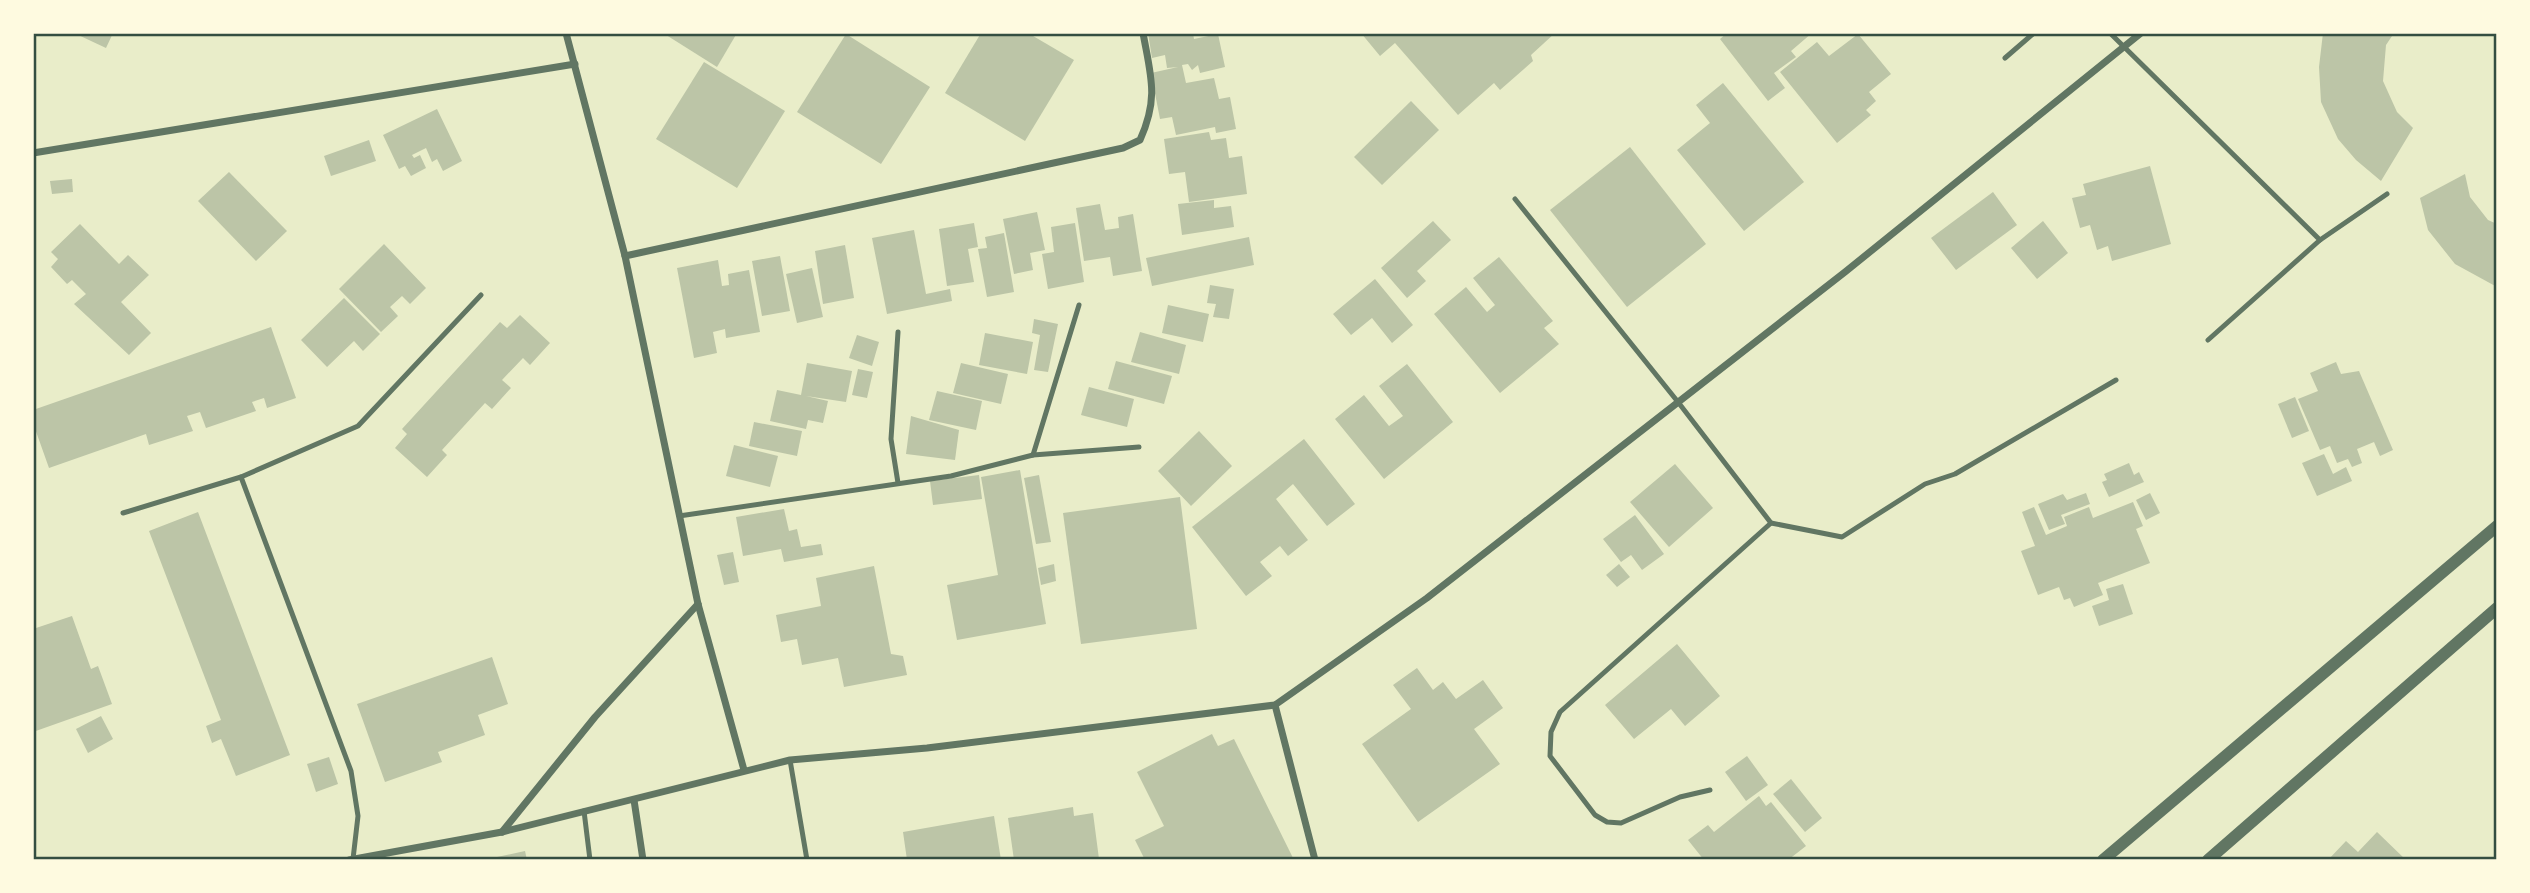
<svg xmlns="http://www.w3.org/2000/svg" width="2530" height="893" font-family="Montserrat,sans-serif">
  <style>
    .building { fill: #bcc5a7 }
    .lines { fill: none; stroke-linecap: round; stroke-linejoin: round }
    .service { stroke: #617663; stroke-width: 5 }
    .minor { stroke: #617663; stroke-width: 7 }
    .tertiary { stroke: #617663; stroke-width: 12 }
    .neatline { fill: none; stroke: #344e41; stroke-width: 2.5 }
  </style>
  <rect width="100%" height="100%" fill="#e9edc9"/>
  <g class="building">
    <polygon points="74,33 113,33 106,48"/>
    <polygon points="663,33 737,33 717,67"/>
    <polygon points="981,33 1028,33 1074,60 1025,141 945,93"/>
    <polygon points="1148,33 1193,33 1194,39 1218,34 1225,67 1200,73 1198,65 1192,70 1188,64 1182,65 1186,83 1214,78 1219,99 1230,97 1236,129 1216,133 1215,127 1176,135 1172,117 1160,119 1151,73 1178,67 1167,68 1165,55 1152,58"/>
    <polygon points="1361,33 1555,33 1531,55 1533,61 1500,90 1494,83 1458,115 1395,43 1380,56"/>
    <polygon points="1727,33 1812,33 1791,51 1796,57 1774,73 1785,88 1768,101 1720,39"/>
    <polygon points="2323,33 2394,33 2386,45 2383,81 2397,112 2413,128 2381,181 2356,160 2338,139 2321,102 2319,67"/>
    <polygon points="846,34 930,87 881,164 797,112"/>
    <polygon points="1858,34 1891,74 1869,92 1876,101 1866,110 1871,115 1837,143 1780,72 1817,42 1829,56"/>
    <polygon points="704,62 785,111 737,188 656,139"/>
    <polygon points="1723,83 1804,182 1744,231 1677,150 1710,123 1696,105"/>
    <polygon points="1411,101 1439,130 1382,185 1354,157"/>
    <polygon points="437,109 462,161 443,171 437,159 432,162 426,148 412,155 414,158 420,155 426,168 411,176 405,166 399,169 383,135"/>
    <polygon points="1209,132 1211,140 1226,138 1229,158 1242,156 1247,194 1189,202 1185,172 1169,174 1164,139"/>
    <polygon points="369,140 376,161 331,176 324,156"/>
    <polygon points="1630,147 1706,244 1627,307 1550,210"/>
    <polygon points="2150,166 2171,244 2112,261 2108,246 2097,250 2090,225 2080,228 2072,198 2086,195 2083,184"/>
    <polygon points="229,172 287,231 256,261 198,201"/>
    <polygon points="2465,174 2470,197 2488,220 2497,224 2497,287 2455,264 2428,230 2420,198"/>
    <polygon points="72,179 73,192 52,194 50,181"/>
    <polygon points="1993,192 2017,225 1956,270 1931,238"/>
    <polygon points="1214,200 1214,208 1231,206 1234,227 1182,235 1178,204"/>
    <polygon points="1100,204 1105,230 1119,228 1118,217 1133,214 1142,271 1113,276 1110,257 1084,261 1076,208"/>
    <polygon points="1037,212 1045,250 1030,253 1033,270 1014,274 1003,219"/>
    <polygon points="1433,221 1451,240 1417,271 1426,281 1407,298 1381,268"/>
    <polygon points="2043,221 2068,253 2037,279 2011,248"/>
    <polygon points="974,223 978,247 968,249 974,282 947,286 939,229"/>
    <polygon points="1075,223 1084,282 1048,289 1042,254 1054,252 1051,227"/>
    <polygon points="80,224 119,264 128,255 149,275 121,302 151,333 129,355 74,304 86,294 72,280 67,284 51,267 58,259 51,252"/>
    <polygon points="914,230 926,294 950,289 952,301 887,314 872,238"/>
    <polygon points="1004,233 1014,292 987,297 978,249 987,248 985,237"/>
    <polygon points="1249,237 1254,265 1152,286 1146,258"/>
    <polygon points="384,244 426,288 410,304 402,296 390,307 398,316 381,332 339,289"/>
    <polygon points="845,245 854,298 823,304 815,251"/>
    <polygon points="780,256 790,311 762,316 752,261"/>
    <polygon points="1499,257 1553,321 1544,328 1559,344 1500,393 1434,314 1466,287 1487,312 1495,305 1473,278"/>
    <polygon points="718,260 722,286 729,285 728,274 749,270 760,332 726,338 725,329 713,332 717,353 694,358 677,268"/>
    <polygon points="812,268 823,317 797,323 786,274"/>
    <polygon points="1375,279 1413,325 1392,343 1372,318 1351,335 1333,314"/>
    <polygon points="1210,285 1234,289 1229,319 1213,317 1216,304 1207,303"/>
    <polygon points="344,298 380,334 363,351 354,341 327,367 301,340"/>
    <polygon points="1168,305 1209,314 1203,342 1162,333"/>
    <polygon points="520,315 550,343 530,365 523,358 502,380 511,388 492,409 485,403 442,450 447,455 427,477 395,448 407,434 402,429 500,322 507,328"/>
    <polygon points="1034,319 1058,324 1048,372 1034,370 1040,335 1032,333"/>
    <polygon points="271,327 296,398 267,408 264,398 252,402 256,411 206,428 200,412 187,416 193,431 149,445 146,434 49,468 33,423 33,410"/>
    <polygon points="1140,332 1186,345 1179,374 1131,362"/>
    <polygon points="985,333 1033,342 1027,374 979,365"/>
    <polygon points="857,335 879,342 872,366 849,358"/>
    <polygon points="1116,361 1172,376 1164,404 1108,389"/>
    <polygon points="2336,362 2341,374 2359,371 2393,450 2380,456 2374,442 2357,449 2362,463 2352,467 2348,459 2337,463 2330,446 2320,450 2298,399 2318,391 2310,373"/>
    <polygon points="807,363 852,371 846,402 806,396 828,401 823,423 808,420 806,429 770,421 777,390 801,395"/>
    <polygon points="961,363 1008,374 1001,404 953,393"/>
    <polygon points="1407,364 1453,422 1384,479 1335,419 1364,395 1389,426 1403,416 1379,386"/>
    <polygon points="858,369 873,372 867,398 852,395"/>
    <polygon points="1089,387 1134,399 1127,427 1081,415"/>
    <polygon points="937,391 982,401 976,430 929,420"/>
    <polygon points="2295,397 2309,431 2292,438 2278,404"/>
    <polygon points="911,416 959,430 955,460 906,454"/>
    <polygon points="754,422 802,431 797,456 749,446"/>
    <polygon points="1199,431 1232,466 1191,506 1158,471"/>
    <polygon points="1304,439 1355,504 1327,526 1293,484 1276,499 1308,540 1288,556 1280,546 1260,562 1272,576 1246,596 1192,527"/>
    <polygon points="734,445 778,456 770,487 726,476"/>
    <polygon points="2324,454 2333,474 2346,467 2352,481 2317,496 2302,463"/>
    <polygon points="2129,463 2134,475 2139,472 2144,482 2109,497 2102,482 2107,480 2104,474"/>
    <polygon points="1675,464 1713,508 1669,547 1630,502"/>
    <polygon points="1020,470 1046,624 957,640 947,585 998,575 981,477"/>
    <polygon points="979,475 982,499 933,505 930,481"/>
    <polygon points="1039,475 1051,542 1036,544 1024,478"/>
    <polygon points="2086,493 2090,504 2061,515 2065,524 2049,530 2038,504 2063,494 2067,500"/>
    <polygon points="2150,493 2160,513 2146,520 2136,500"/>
    <polygon points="1180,497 1197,629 1081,644 1063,513"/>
    <polygon points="2133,502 2143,526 2136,529 2150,563 2098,583 2103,595 2074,607 2070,598 2064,600 2059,587 2038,595 2021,551 2035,546 2022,512 2034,507 2046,535 2067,526 2064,517 2089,507 2093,518"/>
    <polygon points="784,509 789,531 797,529 801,547 821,544 823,555 784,562 781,549 743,556 736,517"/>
    <polygon points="198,512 290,755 236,776 221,739 212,743 206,726 221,720 149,531"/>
    <polygon points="1635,515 1664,554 1642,570 1631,555 1621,562 1603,539"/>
    <polygon points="733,552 739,582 724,585 717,555"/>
    <polygon points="1054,564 1056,581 1041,585 1038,568"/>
    <polygon points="1619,564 1630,577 1617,587 1606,575"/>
    <polygon points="874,566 891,654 903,656 907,675 844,687 838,658 802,665 797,639 781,642 776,615 821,606 816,578"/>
    <polygon points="2123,584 2133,614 2099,626 2092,606 2109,600 2106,589"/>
    <polygon points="72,616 91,669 98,666 112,704 33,732 33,665 36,664 33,629"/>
    <polygon points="1677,644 1720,696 1685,726 1671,709 1634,739 1605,705"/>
    <polygon points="492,657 508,704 478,715 485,735 438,752 442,762 385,782 357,704"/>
    <polygon points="1417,668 1433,690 1443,682 1456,699 1483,680 1503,708 1474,729 1500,764 1418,822 1362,744 1411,709 1393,685"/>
    <polygon points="101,716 113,739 88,753 76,729"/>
    <polygon points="1212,734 1218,746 1234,739 1294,860 1145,860 1135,840 1164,826 1137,772"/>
    <polygon points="1747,756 1768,785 1746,801 1725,772"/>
    <polygon points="329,757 338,784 316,792 307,764"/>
    <polygon points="1791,779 1822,818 1805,832 1773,794"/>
    <polygon points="1759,796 1766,806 1771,802 1806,846 1788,860 1704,860 1688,840 1708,825 1714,832"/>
    <polygon points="1073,807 1074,816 1093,813 1099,859 1014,860 1008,818"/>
    <polygon points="994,816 1001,860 907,860 903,832"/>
    <polygon points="2377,832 2406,860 2328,860 2346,841 2358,852"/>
    <polygon points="525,851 527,860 498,860 497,857"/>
  </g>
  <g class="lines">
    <g class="service">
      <polyline points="2110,33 2320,240 2208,340"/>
      <polyline points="2005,58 2034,33"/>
      <polyline points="1515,199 1678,402 1771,523 1842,537 1925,484 1955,474 2116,380"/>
      <polyline points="2320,240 2387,194"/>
      <polyline points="898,332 891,439 898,483"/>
      <polyline points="1033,455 1079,305"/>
      <polyline points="123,513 241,477"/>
      <polyline points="679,516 951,476 1033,455 1139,447"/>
      <polyline points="790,760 807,860"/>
      <polyline points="1710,790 1680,797 1621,823 1607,822 1595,815 1550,756 1551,732 1560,712 1771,523"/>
      <polyline points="584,811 590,860"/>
      <polyline points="353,859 358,816 351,771 241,477 358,426 481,295"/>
    </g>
    <g class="minor">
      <polyline points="566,33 625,256 698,604 744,770"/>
      <polyline points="33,153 575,64"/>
      <path d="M 625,256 L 1123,148 L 1140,140 C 1159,98 1151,77 1143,33"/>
      <polyline points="1275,705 1315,860"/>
      <polyline points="634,800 643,860"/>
      <polyline points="502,832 595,717 698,604"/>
      <polyline points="349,860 502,832 790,760 927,748 1275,705 1427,598 1845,272 2141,33"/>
    </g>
    <g class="tertiary">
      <polyline points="2103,860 2497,526"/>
      <polyline points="2208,860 2497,608"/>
    </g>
  </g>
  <rect width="2530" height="893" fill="none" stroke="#fefae0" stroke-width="70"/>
  <rect x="35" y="35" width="2460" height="823" class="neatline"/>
</svg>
